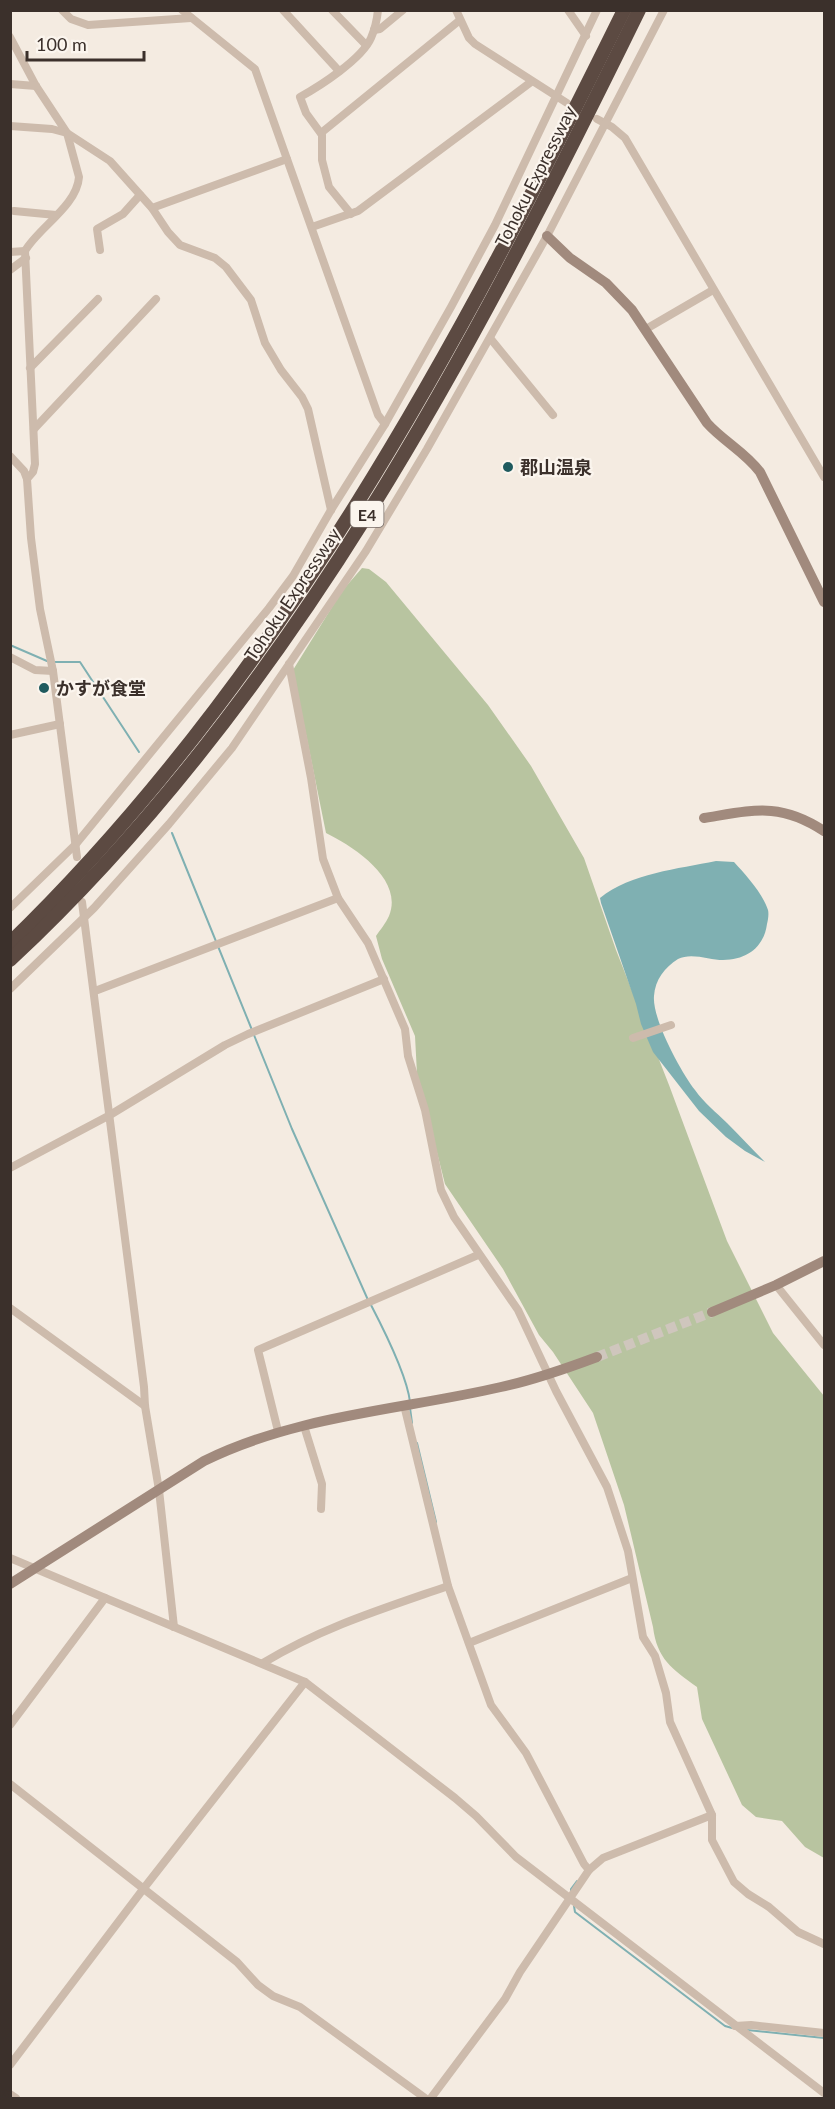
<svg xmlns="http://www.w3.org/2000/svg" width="835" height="2109" font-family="Lato,'Noto Sans JP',sans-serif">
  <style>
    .green { fill: #b8c4a0 }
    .water { fill: #7fb0b2 }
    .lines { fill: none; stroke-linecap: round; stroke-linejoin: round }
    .stream { stroke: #7fb0b2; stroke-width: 2 }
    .secondary-tunnel { stroke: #cfc6bd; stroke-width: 10; stroke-dasharray: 10 5; stroke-linecap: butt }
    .street { stroke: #cdbbac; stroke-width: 8 }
    .secondary { stroke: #a18a7d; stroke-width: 10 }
    .highway { stroke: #5c4a42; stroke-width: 14 }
    .poi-dot { fill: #1f5a5e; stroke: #fbf5ee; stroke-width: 2 }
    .labels { text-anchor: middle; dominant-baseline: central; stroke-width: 4.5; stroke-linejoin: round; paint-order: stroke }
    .shield { fill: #fbf5ee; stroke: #756b66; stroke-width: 1.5 }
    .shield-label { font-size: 16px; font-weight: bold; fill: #3b302b }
    .street-label { font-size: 18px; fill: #3b302b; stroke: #fbf5ee }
    .poi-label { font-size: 18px; font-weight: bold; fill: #3b302b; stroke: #fbf5ee; text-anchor: start }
  </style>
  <rect width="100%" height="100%" fill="#f4ebe1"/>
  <path class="green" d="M 362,568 L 369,569 L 386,582 L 488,705 L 531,766 L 584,858 L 616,950 L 669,1085 L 727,1241 L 773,1333 L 824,1396 L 824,1858 L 805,1847 L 782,1821 L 756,1817 L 742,1805 L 702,1719 L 697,1687 C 672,1669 657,1659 653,1627 L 624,1505 L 593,1413 L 553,1352 L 539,1335 L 503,1269 L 445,1184 L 417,1074 L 415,1036 L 382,959 L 376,936 C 380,930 386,923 389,916 C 404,879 354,847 326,833 L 293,670 L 342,591 Z"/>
  <path class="water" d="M 716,861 L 734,862 C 746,875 763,894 768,910 C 769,914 768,920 767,924 C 764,947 747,960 723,960 C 710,960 691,952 678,959 C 665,967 655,980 654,996 C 652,1019 681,1072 695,1090 C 704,1103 716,1112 727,1123 C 740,1136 752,1149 765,1162 L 745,1151 L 726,1137 L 699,1111 L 653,1052 L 641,1024 L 636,1004 L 601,903 L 600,898 C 631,873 678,869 716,861 Z"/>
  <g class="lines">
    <g class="stream">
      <polyline points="10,645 47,661"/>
      <polyline points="53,662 80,662 139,752"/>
      <polyline points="172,833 252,1030"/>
      <polyline points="254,1035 292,1129 368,1300"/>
      <path d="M 371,1305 C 384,1330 407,1375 410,1402"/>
      <polyline points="410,1408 412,1423"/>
      <polyline points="417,1443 436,1522"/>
      <polyline points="571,1892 571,1889 577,1881"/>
      <polyline points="574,1906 575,1912 725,2026 732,2028"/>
      <polyline points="747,2030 824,2038"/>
    </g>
    <polyline class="secondary-tunnel" points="597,1357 712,1312"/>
    <g class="street">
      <polyline points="62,10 71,19 88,25 191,18"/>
      <polyline points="182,10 255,69 378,415 385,424"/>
      <polyline points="283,10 339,71"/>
      <polyline points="332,10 366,45"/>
      <polyline points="456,10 469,38 475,44 567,103"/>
      <polyline points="568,10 586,36"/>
      <polyline points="374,30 380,29 403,10"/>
      <path d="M 10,37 L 36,86 L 67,133 L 79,177 C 77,206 38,228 25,251 L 35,464 L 33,472 L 27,479 L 31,538 L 40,609 L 53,671 L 77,857"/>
      <polyline points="10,84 36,86"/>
      <polyline points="597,119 612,127 625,138 824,477"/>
      <polyline points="10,126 52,129 67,133 110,161 152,208 168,232 180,245 215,258 226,267 251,300 265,343 281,370 302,397 308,409 331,510"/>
      <polyline points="321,133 460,20"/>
      <polyline points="152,208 287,159"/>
      <polyline points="14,211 56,215"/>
      <path d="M 351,214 L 329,187 L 322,160 L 322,135 L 306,113 L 300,97 C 320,86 362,59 371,38 C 375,29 377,20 378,10"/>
      <polyline points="312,227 358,211 531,82"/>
      <polyline points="100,250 97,229 123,214 140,195"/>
      <polyline points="10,252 25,251"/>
      <polyline points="10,270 26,258"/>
      <polyline points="646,329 713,290"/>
      <polyline points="490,338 553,415"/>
      <polyline points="30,368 98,299"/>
      <polyline points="34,429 156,299"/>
      <polyline points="10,456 24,471 27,479"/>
      <polyline points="10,657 35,670 53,671"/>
      <polyline points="289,664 311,778 323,859 338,898 368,943 405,1029 408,1056 425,1110 441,1190 454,1217 518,1310 556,1391 607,1487 628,1551 643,1637 655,1656 666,1693 670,1722 675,1733 712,1815 712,1840 734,1882 748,1894 769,1907 798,1932 824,1944"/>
      <polyline points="10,735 60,724"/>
      <polyline points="82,902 144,1387 145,1406 159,1490 174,1627"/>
      <polyline points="10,908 76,844 269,608 293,576 331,510 385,424 451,307 495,225 597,10"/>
      <polyline points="10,989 94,908 169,824 232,748 366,551 427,449 547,236 664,10"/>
      <polyline points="95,991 338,898"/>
      <polyline points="633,1038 671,1025"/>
      <polyline points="10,1168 110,1115 225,1045 248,1034 384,979"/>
      <polyline points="776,1285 824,1345"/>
      <polyline points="10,1308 145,1406"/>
      <polyline points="404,1405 448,1586 491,1705 526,1753 584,1864 589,1870"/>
      <polyline points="304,1426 322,1484 321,1509"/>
      <polyline points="278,1431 258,1350 478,1255"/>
      <polyline points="10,1558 305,1682 455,1798 476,1816 516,1857 824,2093"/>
      <polyline points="469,1643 632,1578"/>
      <path d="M 263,1663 C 323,1627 382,1609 448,1586"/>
      <polyline points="10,1725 105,1598"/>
      <polyline points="10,1784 237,1962 258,1985 273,1996 300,2007 425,2098"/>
      <polyline points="735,2026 751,2025 824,2033"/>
      <polyline points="10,2065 144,1888 305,1682"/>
      <polyline points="10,2094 16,2098"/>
      <polyline points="431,2098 505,1999 520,1972 589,1870 603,1858 712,1815"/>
    </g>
    <g class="secondary">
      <path d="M 547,236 L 570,258 L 606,283 L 632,310 L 707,423 C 723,441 745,452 760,472 L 824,602"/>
      <path d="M 704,818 C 754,810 780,802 824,831"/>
      <polyline points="712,1312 776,1285 824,1261"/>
      <path d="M 10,1584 L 204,1461 C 297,1415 402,1410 501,1387 C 534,1380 565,1369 597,1357"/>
    </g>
    <g class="highway">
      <path d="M 10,943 C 281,680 459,345 624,10"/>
      <path d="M 10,960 C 291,698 472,351 639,10"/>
    </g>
  </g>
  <g class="poi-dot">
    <circle cx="508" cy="467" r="6"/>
    <circle cx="44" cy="688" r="6"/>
  </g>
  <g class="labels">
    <rect class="shield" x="350.5" y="501" width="33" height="26" rx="4.5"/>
    <g class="shield-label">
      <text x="367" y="514">E4</text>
    </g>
    <g class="street-label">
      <text transform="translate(535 176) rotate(-63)">Tohoku Expressway</text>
      <text transform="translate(292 594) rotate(-56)">Tohoku Expressway</text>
    </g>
    <g class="poi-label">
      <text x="520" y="467">郡山温泉</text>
      <text x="56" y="688">かすが食堂</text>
    </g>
  </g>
  <rect width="835" height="2109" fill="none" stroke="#3b302b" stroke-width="24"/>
  <path d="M27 51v9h117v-9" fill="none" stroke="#3b302b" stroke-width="3"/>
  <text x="36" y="51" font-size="18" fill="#3b302b" stroke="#fbf5ee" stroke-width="4.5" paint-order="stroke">100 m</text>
</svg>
